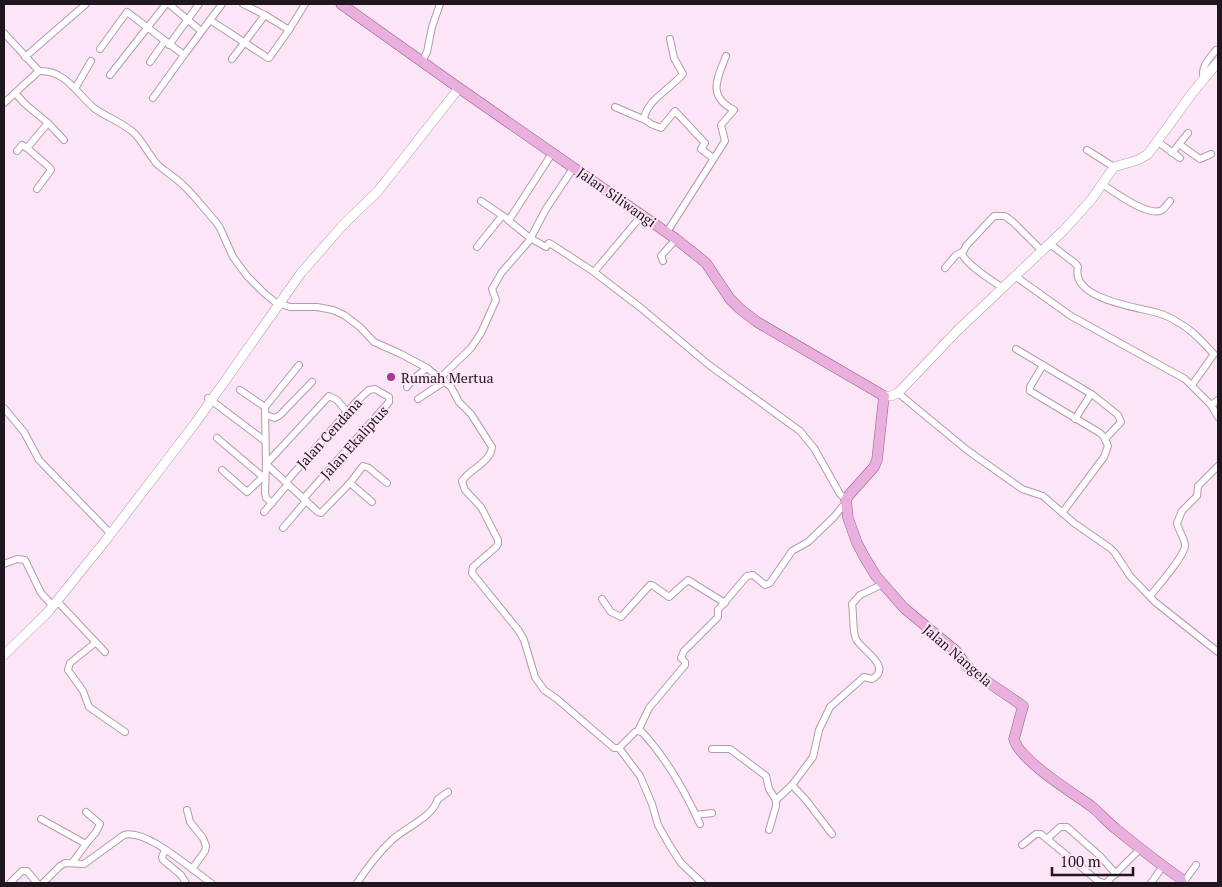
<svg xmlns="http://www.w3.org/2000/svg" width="1222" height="887" font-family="'PT Serif',serif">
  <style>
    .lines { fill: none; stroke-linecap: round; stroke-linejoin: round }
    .street-casing { stroke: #b49aae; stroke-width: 8 }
    .secondary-casing { stroke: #b49aae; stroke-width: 10 }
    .primary-casing { stroke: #99588b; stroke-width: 11 }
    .street { stroke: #fff; stroke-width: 6 }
    .secondary { stroke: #fff; stroke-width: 9 }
    .primary { stroke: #e9b0dd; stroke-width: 10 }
    .poi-dot { fill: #a83895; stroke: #fce5f6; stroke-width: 2 }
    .labels { text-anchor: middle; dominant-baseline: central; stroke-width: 4; stroke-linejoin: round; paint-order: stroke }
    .street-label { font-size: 14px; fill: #20161e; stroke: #fce5f6 }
    .poi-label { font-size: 14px; fill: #20161e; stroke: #fce5f6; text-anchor: start }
  </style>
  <rect width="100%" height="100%" fill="#fce5f6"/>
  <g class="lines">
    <g class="street-casing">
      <g id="street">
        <polyline points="169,4 201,31"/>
        <polyline points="243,4 265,15 289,30 305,4"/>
        <polyline points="210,20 268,58 269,58 289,30"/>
        <path d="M 4,33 L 39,71 C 66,70 76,93 94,108 C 107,118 125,123 136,135 C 143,143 149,154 156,163 C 164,171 175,177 183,185 C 195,196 205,210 216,222 L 220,228 L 233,257 L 247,276 L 264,293 L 275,302 L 290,307 L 317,307 L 333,310 L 344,315 L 360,327 L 374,342 L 401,354 L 427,368 L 451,387 L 459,402 L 471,414 L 492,447 C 491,462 470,469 462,481 L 465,490 L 481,507 L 498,540 L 498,544 L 496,547 L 473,567 L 472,573 L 519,631 L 524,640 L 535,677 L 544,690 L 557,699 L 614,748 L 619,748 L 635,732 L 638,731 L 642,732 C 666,758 685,791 700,824"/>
        <path d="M 670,39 L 674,58 L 683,74 C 671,88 646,101 644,119 L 651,124 L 661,128 L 675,111 L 705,143 L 701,149 L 713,158"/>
        <polyline points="169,45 199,4"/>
        <polyline points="100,49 127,12 184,55 222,4"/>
        <polyline points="25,57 86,4"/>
        <polyline points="232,59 265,15"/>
        <polyline points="422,61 427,52 432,27 440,4"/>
        <polyline points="150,62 164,42"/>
        <polyline points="110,75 166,4"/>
        <path d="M 1204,79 C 1200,67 1209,59 1216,50"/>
        <polyline points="76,87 91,61"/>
        <polyline points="15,93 25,104 48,123 27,148 22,145 17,151"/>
        <polyline points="153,98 184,55"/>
        <polyline points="4,103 39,71"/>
        <polyline points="615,107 645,120"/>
        <polyline points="48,123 64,140"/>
        <polyline points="1158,142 1180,158"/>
        <polyline points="1179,144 1200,159 1211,154"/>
        <polyline points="27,148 49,167 51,170 37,189"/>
        <polyline points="1087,150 1114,167"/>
        <polyline points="1172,153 1188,133"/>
        <path d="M 1102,184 C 1114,192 1149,218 1162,210 C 1165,208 1168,203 1170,201"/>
        <polyline points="481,201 509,220 553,152"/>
        <polyline points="508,220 530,238 546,247 549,243 551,244 594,272 641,308 709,365 800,431 814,448 840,494 846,500"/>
        <path d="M 667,232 L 725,141 L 721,125 L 734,110 C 707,96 717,79 726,56"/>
        <path d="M 1050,244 L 1076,264 L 1078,267 C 1070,299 1137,307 1158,313 C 1165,315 1173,319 1179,323 C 1193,330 1203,343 1214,354 L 1192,385"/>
        <polyline points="477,247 502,216"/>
        <polyline points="663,261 661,256 676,239"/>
        <polyline points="945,268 956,255 962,252"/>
        <polyline points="594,272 642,215"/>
        <polyline points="1015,276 1071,316 1185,379 1211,405 1218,417"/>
        <path d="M 1003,288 C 991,280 968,266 962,254 L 966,246 L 994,216 L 1005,216 L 1013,222 L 1042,251"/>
        <polyline points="1016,349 1093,395 1118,415 1121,422 1105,439"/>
        <polyline points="1043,365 1030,387 1030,391 1100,433 1104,437 1108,446 1104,457 1062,513"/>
        <polyline points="440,378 471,348 481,333 496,300 492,289 502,272 529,241 546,209 574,167"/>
        <polyline points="407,387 413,379 427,368"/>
        <polyline points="240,390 265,407"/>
        <polyline points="898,393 967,450 1022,489 1043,496 1074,523 1110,548 1115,553 1130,576 1155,602 1218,652"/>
        <polyline points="208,398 265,441"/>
        <polyline points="418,399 445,381"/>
        <polyline points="1211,405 1218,400"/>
        <polyline points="265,407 266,464 265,493 266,498 272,503"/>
        <polyline points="265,407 299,365"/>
        <polyline points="4,408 24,432 39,460 108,531"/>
        <polyline points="266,415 275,418 280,415 312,382"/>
        <polyline points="1075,419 1091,394"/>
        <polyline points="217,438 263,477"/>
        <polyline points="266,464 318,512 321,513 350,483 363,466 369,468 387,483"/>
        <polyline points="266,464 329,396 337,400 347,412"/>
        <polyline points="222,470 247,492 265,475"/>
        <polyline points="286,482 356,402 369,390 375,389 389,397 389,402 304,498"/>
        <polyline points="350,483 372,502"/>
        <polyline points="264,512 288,484"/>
        <polyline points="283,528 306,501"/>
        <polyline points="4,564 17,559 25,560 41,593 53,606"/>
        <path d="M 1150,596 C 1157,587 1184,557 1185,546 C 1185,538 1178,530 1177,523 L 1182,511 L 1197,496 L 1198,486 L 1218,466"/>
        <polyline points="602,599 611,612 621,617 650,585 652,585 669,597 688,580 725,603"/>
        <polyline points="57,601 105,652"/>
        <polyline points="95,643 70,663 68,670 83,691 89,707 125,732"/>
        <polyline points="638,731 649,708 685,665 685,662 681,658 684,651 718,617 718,610 747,576 753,575 765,585 770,583 792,551 808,542 834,517 842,507 846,505"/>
        <polyline points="619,748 640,776 652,804 658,825 670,846 681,863 702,883"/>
        <polyline points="712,749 730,749 766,776 769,789 776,800 776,806 769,830"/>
        <polyline points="792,785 806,800 832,834"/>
        <path d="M 776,800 L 792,785 L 813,757 L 819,730 L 830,707 L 864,677 L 872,679 C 894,667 860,649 856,639 C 852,630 854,614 852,604 L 860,595 L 883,584"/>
        <polyline points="187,810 190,822 203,838 206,846 205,851 192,869"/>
        <polyline points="696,815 712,813"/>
        <polyline points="41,819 86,844"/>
        <polyline points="1047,839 1060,827 1067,827 1100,856 1116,874"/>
        <polyline points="1022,845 1036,834 1041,834 1098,881 1104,883"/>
        <polyline points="165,850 162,857 163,860 181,875 186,883"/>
        <polyline points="72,863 86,844 96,832 100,824 86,812"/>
        <polyline points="10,883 22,871 27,871 37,883"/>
        <path d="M 43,883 L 60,866 L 65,863 L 84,864 L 124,835 C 146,828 192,870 211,883"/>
        <path d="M 357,883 C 367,868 379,852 392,840 C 407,826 431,819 438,799 L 448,792"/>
        <polyline points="1106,883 1140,849"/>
        <polyline points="1151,883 1163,866"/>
        <polyline points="1183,883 1196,865"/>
      </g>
    </g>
    <g class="secondary-casing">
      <g id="secondary">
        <polyline points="884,396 891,396 898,393 957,331 1064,230 1091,200 1114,167 1138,160 1148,154 1193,92 1218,62"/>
        <polyline points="4,655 48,612 106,540 196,422 301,273 343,225 378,191 459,88"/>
      </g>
    </g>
    <g class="primary-casing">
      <path id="primary" d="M 341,4 L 459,88 L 676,239 L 706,263 L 730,299 L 739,308 L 757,322 L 884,396 L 877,460 L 874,467 L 849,495 L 846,500 L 848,518 L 857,543 L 865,558 L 876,576 L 904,608 L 956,651 L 965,664 L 973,672 L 1023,706 L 1014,739 C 1019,760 1073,793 1091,806 C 1100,813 1107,822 1116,829 C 1137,846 1158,863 1180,878 L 1182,883"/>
    </g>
    <use href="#street" class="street"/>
    <use href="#secondary" class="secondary"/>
    <use href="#primary" class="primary"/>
  </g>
  <circle class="poi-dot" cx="391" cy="377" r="5"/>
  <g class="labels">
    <g class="street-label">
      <text transform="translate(617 197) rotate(35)">Jalan Siliwangi</text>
      <text transform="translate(329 433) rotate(-48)">Jalan Cendana</text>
      <text transform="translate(354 442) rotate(-48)">Jalan Ekaliptus</text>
      <text transform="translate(958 655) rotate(41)">Jalan Nangela</text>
    </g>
    <g class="poi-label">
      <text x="401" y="377">Rumah Mertua</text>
    </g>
  </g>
  <rect width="1222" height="887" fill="none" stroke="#20161e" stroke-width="10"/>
  <path d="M1052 867v8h81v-8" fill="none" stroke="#20161e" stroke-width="2.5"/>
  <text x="1060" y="867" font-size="15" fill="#20161e" stroke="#fce5f6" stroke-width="4" paint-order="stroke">100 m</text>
</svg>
